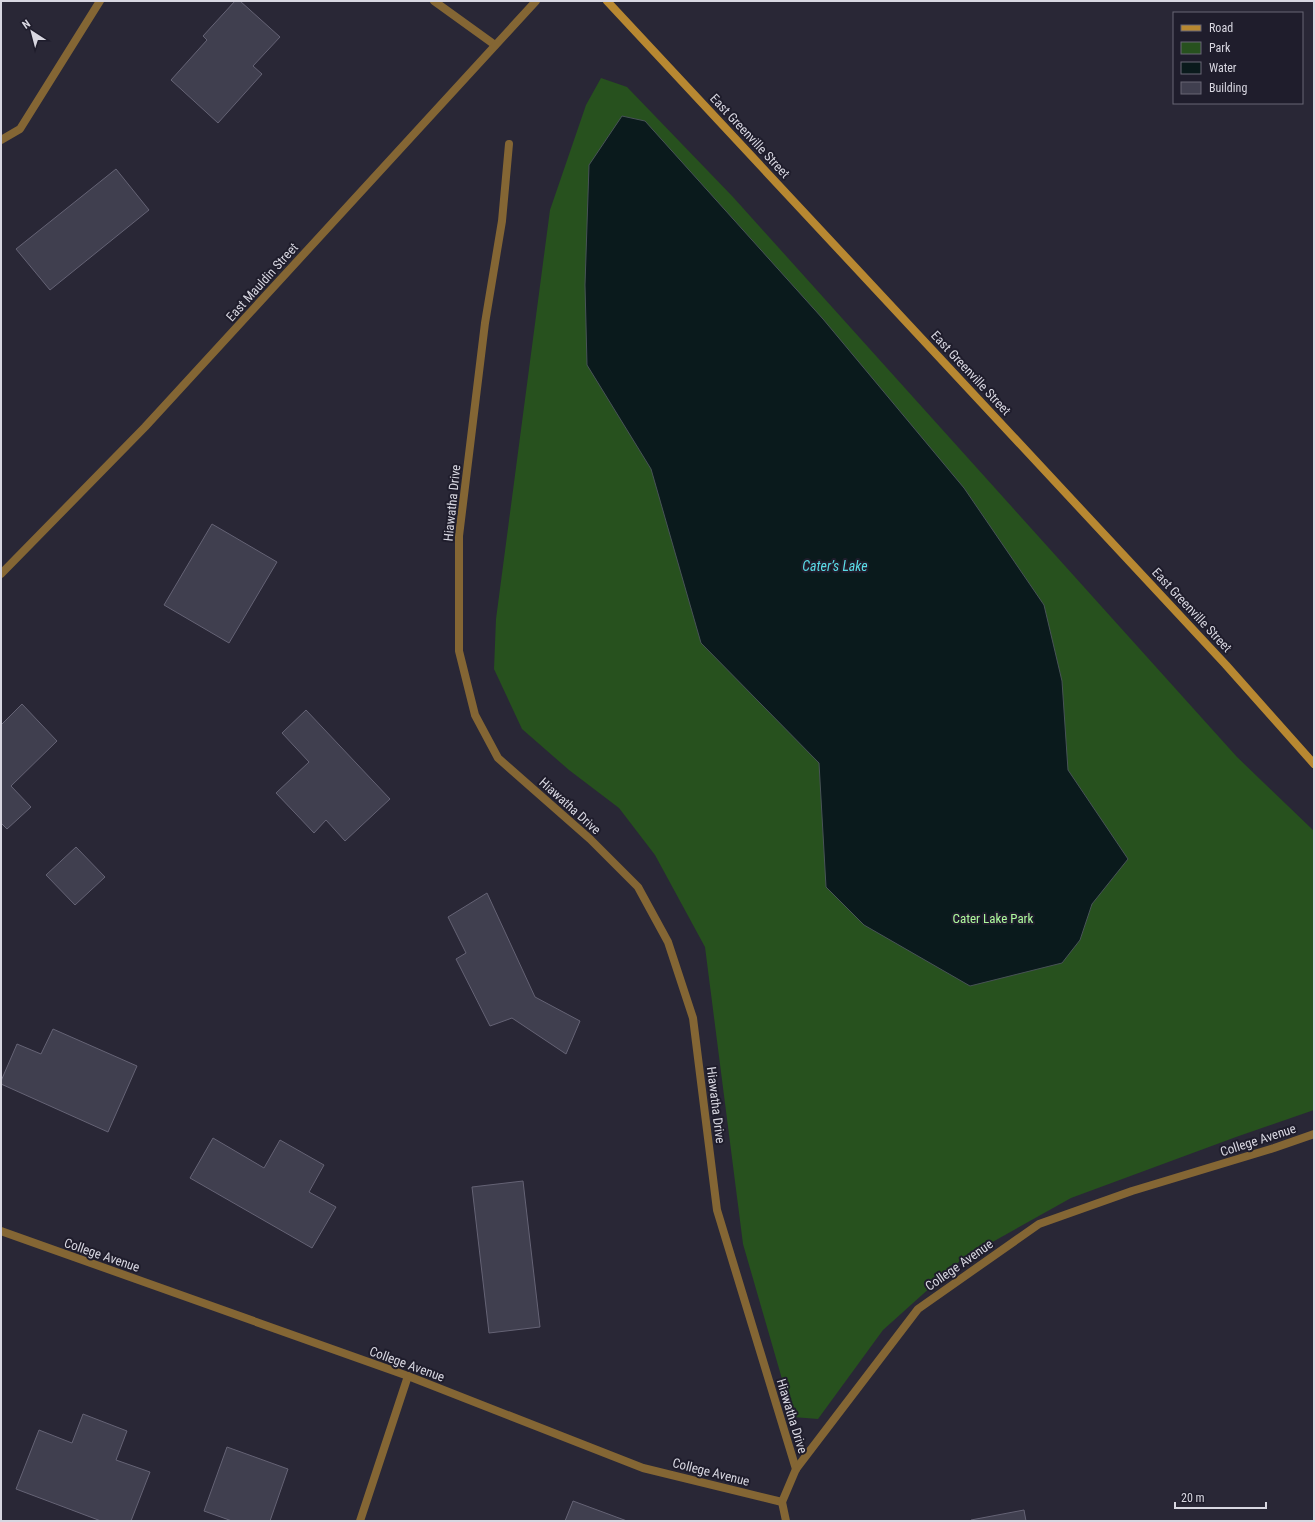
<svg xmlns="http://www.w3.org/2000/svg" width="1315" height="1522" font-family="'Roboto Condensed',sans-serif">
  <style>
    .green { fill: #27511e }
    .water { fill: #0a1a1c; stroke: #485357 }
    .building { fill: #403f4f; stroke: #656375 }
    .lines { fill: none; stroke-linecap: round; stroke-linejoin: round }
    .service { stroke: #846634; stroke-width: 8 }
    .minor { stroke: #846634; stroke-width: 8 }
    .tertiary { stroke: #846634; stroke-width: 8 }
    .secondary { stroke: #b88831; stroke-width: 8 }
    .labels { text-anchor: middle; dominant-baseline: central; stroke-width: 4; stroke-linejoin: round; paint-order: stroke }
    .street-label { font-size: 13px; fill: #d8d7e1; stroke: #1f1d2c }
    .park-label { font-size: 13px; fill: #adf99d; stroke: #1f1d2c }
    .water-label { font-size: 14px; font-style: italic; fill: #5bdde8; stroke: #1f1d2c }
  </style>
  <rect width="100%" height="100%" fill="#292736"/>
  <polygon class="green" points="601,78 627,87 733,197 1237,757 1314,831 1314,1110 1236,1137 1071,1198 962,1259 883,1330 818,1419 793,1417 743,1244 705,947 655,855 619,808 569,770 522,729 494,669 496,619 550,210 586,105"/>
  <polygon class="water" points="622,116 645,121 823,319 964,488 1044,605 1062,681 1068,770 1128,859 1092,904 1080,940 1062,963 970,986 864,925 826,887 819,763 701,643 651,469 587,365 585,285 589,165"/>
  <g class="building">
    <polygon points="235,1 240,1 280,37 253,66 262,74 218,123 171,80 207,40 203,36"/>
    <polygon points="116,169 149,210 50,290 16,249"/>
    <polygon points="212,524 277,562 229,643 164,605"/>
    <polygon points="22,704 57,741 11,786 31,807 7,829 1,823 1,725"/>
    <polygon points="306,710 390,799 345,841 326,820 314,833 276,793 309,762 282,733"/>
    <polygon points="76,847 105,877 75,905 46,875"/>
    <polygon points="487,893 535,997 580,1021 566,1054 512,1018 490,1026 456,959 466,953 448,917"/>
    <polygon points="53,1029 137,1066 108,1132 1,1084 1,1081 17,1044 41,1054"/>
    <polygon points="213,1138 264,1168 280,1140 324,1165 309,1192 336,1207 312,1248 190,1178"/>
    <polygon points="523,1181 540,1327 489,1333 472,1187"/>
    <polygon points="83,1414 127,1431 116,1460 150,1472 131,1521 101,1521 16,1489 39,1430 72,1443"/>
    <polygon points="227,1447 288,1469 270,1521 232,1521 204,1511"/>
    <polygon points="573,1501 627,1521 565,1521"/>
    <polygon points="1024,1510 1026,1521 971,1521 971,1520"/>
  </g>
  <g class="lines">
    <polyline class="service" points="360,1521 408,1376"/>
    <g class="minor">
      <polyline points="434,1 495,45"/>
      <polyline points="1,140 20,129 100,1"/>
      <polyline points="509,144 502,221 485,323 459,536 459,651 475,715 498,758 590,839 638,887 668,942 693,1018 717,1210 796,1469"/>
      <polyline points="1,1231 408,1376 643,1468 782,1502"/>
      <polyline points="782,1502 796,1469 918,1309 1039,1224 1132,1191 1274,1148 1314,1134"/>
      <polyline points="782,1502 786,1521"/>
    </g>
    <polyline class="tertiary" points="1,574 145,427 536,1"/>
    <polyline class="secondary" points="607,1 1226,665 1314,764"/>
  </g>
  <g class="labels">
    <g class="street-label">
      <text transform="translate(750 136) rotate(47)">East Greenville Street</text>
      <text transform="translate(262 282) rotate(-48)">East Mauldin Street</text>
      <text transform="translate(971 373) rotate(47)">East Greenville Street</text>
      <text transform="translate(452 503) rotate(-84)">Hiawatha Drive</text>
      <text transform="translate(1192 610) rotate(47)">East Greenville Street</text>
      <text transform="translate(570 806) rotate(42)">Hiawatha Drive</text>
      <text transform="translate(716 1105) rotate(83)">Hiawatha Drive</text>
      <text transform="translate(1258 1140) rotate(-18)">College Avenue</text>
      <text transform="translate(102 1255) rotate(19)">College Avenue</text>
      <text transform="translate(959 1265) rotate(-35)">College Avenue</text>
      <text transform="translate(407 1364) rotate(20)">College Avenue</text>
      <text transform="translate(792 1416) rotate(73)">Hiawatha Drive</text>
      <text transform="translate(711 1472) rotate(14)">College Avenue</text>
    </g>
    <g class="park-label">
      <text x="993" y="918">Cater Lake Park</text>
    </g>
    <g class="water-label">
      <text x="835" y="566">Cater’s Lake</text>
    </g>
  </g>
  <rect width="1315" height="1522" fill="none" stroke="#d8d7e1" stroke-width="4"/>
  <rect x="1173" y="12" width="130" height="92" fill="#1f1d2c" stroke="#696774"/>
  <rect x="1181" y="25" width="20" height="6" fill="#b88831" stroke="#696774"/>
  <text x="1209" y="32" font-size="12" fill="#d8d7e1">Road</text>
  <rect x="1181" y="42" width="20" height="12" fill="#27511e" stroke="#696774"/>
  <text x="1209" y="52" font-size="12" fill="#d8d7e1">Park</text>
  <rect x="1181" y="62" width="20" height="12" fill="#0a1a1c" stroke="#696774"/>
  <text x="1209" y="72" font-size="12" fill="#d8d7e1">Water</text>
  <rect x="1181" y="82" width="20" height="12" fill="#403f4f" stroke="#696774"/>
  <text x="1209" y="92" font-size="12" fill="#d8d7e1">Building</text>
  <g transform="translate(32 32) rotate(324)" stroke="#1f1d2c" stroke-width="3" paint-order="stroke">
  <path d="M0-3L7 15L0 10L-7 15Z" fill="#d8d7e1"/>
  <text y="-6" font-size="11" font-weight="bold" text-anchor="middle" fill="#d8d7e1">N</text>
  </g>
  <path d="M1175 1502v6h91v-6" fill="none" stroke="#d8d7e1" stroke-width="2"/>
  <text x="1181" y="1502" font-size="12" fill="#d8d7e1" stroke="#1f1d2c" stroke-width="3" paint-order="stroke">20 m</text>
</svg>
